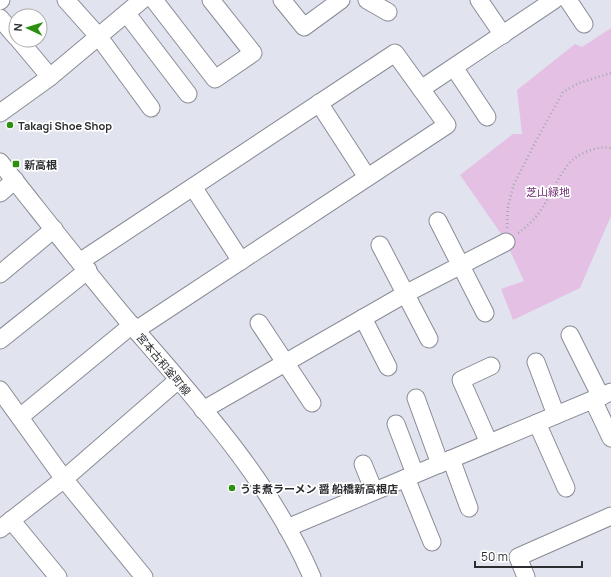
<svg xmlns="http://www.w3.org/2000/svg" width="611" height="577" font-family="Manrope,'Noto Sans JP',sans-serif">
  <style>
    .green { fill: #e4c1e4 }
    .lines { fill: none; stroke-linecap: round; stroke-linejoin: round }
    .minor-casing { stroke: #898c96; stroke-width: 19 }
    .path { stroke: #a3a6ae; stroke-width: 2.5; stroke-dasharray: 1 3; stroke-linecap: butt }
    .minor { stroke: #fff; stroke-width: 17 }
    .poi-dot { fill: #2b9010; stroke: #fff; stroke-width: 1.5 }
    .labels { text-anchor: middle; dominant-baseline: central; stroke-width: 3.5; stroke-linejoin: round; paint-order: stroke }
    .poi-label { font-size: 11px; font-weight: bold; fill: #2c2d31; stroke: #fff; text-anchor: start }
    .park-label { font-size: 11px; fill: #723075; stroke: #fff }
    .street-label { font-size: 11px; fill: #2c2d31; stroke: #fff }
  </style>
  <rect width="100%" height="100%" fill="#e1e4ee"/>
  <polygon class="green" points="611,28 611,216 580,288 513,320 501,289 524,281 504,238 460,175 513,134 522,134 517,90 575,44 582,47"/>
  <g class="lines">
    <g class="minor-casing">
      <g id="minor">
        <polyline points="66,0 99,37 151,108"/>
        <polyline points="154,0 215,79 253,53 211,0"/>
        <polyline points="282,0 304,27 341,0"/>
        <polyline points="367,0 388,12"/>
        <polyline points="479,0 503,35"/>
        <polyline points="568,0 584,24"/>
        <polyline points="0,1 1,0"/>
        <polyline points="127,14 188,94"/>
        <polyline points="0,18 16,37"/>
        <polyline points="19,40 50,77"/>
        <polyline points="455,69 487,117"/>
        <polyline points="421,89 554,0"/>
        <polyline points="319,103 367,177"/>
        <polyline points="0,113 50,77 142,0"/>
        <path d="M 0,162 C 44,217 87,273 133,327 C 200,404 271,482 312,577"/>
        <polyline points="193,187 241,261"/>
        <polyline points="0,193 15,180"/>
        <polyline points="438,221 485,313"/>
        <polyline points="380,245 429,339"/>
        <polyline points="81,261 395,53 447,125 136,330"/>
        <polyline points="0,274 54,229"/>
        <polyline points="363,318 388,367"/>
        <polyline points="259,323 312,403"/>
        <polyline points="570,335 601,397"/>
        <polyline points="0,340 88,270"/>
        <polyline points="536,362 556,415"/>
        <polyline points="0,390 64,479 144,577"/>
        <polyline points="416,398 440,464"/>
        <polyline points="593,400 611,438"/>
        <polyline points="203,410 405,294 506,242"/>
        <polyline points="20,417 132,325"/>
        <polyline points="537,423 566,488"/>
        <polyline points="396,424 415,474"/>
        <polyline points="489,443 461,380 491,366"/>
        <polyline points="451,459 469,508"/>
        <polyline points="363,464 374,491"/>
        <polyline points="406,478 432,542"/>
        <polyline points="11,520 58,577"/>
        <polyline points="287,528 611,392"/>
        <polyline points="0,529 64,479 178,380"/>
        <polyline points="526,577 518,557 611,516"/>
      </g>
    </g>
    <g class="path">
      <polyline points="507,228 508,206 514,184 536,141 563,92 579,83 611,73"/>
      <path d="M 518,233 C 546,214 549,190 567,166 C 575,154 598,145 611,148"/>
    </g>
    <use href="#minor" class="minor"/>
  </g>
  <g class="poi-dot">
    <circle cx="10" cy="125" r="4"/>
    <rect x="12" y="160" width="8" height="8" rx="2"/>
    <circle cx="232" cy="488" r="4"/>
  </g>
  <g class="labels">
    <g class="poi-label">
      <text x="18" y="125">Takagi Shoe Shop</text>
      <text x="24" y="164">新高根</text>
      <text x="240" y="488">うま煮ラーメン 醤 船橋新高根店</text>
    </g>
    <g class="park-label">
      <text x="548" y="191">芝山緑地</text>
    </g>
    <g class="street-label">
      <text transform="translate(164 364) rotate(50)">宮本古和釜町線</text>
    </g>
  </g>
  <g transform="translate(28 28) rotate(274)"><circle r="19" fill="#ffffff" stroke="#ababad"/>
  <path d="M0-3L7 15L0 10L-7 15Z" fill="#2b9010"/>
  <text y="-6" font-size="11" font-weight="bold" text-anchor="middle" fill="#2c2d31">N</text>
  </g>
  <path d="M475 561v6h107v-6" fill="none" stroke="#2c2d31" stroke-width="2"/>
  <text x="481" y="561" font-size="12" fill="#2c2d31" stroke="#ffffff" stroke-width="3" paint-order="stroke">50 m</text>
</svg>
